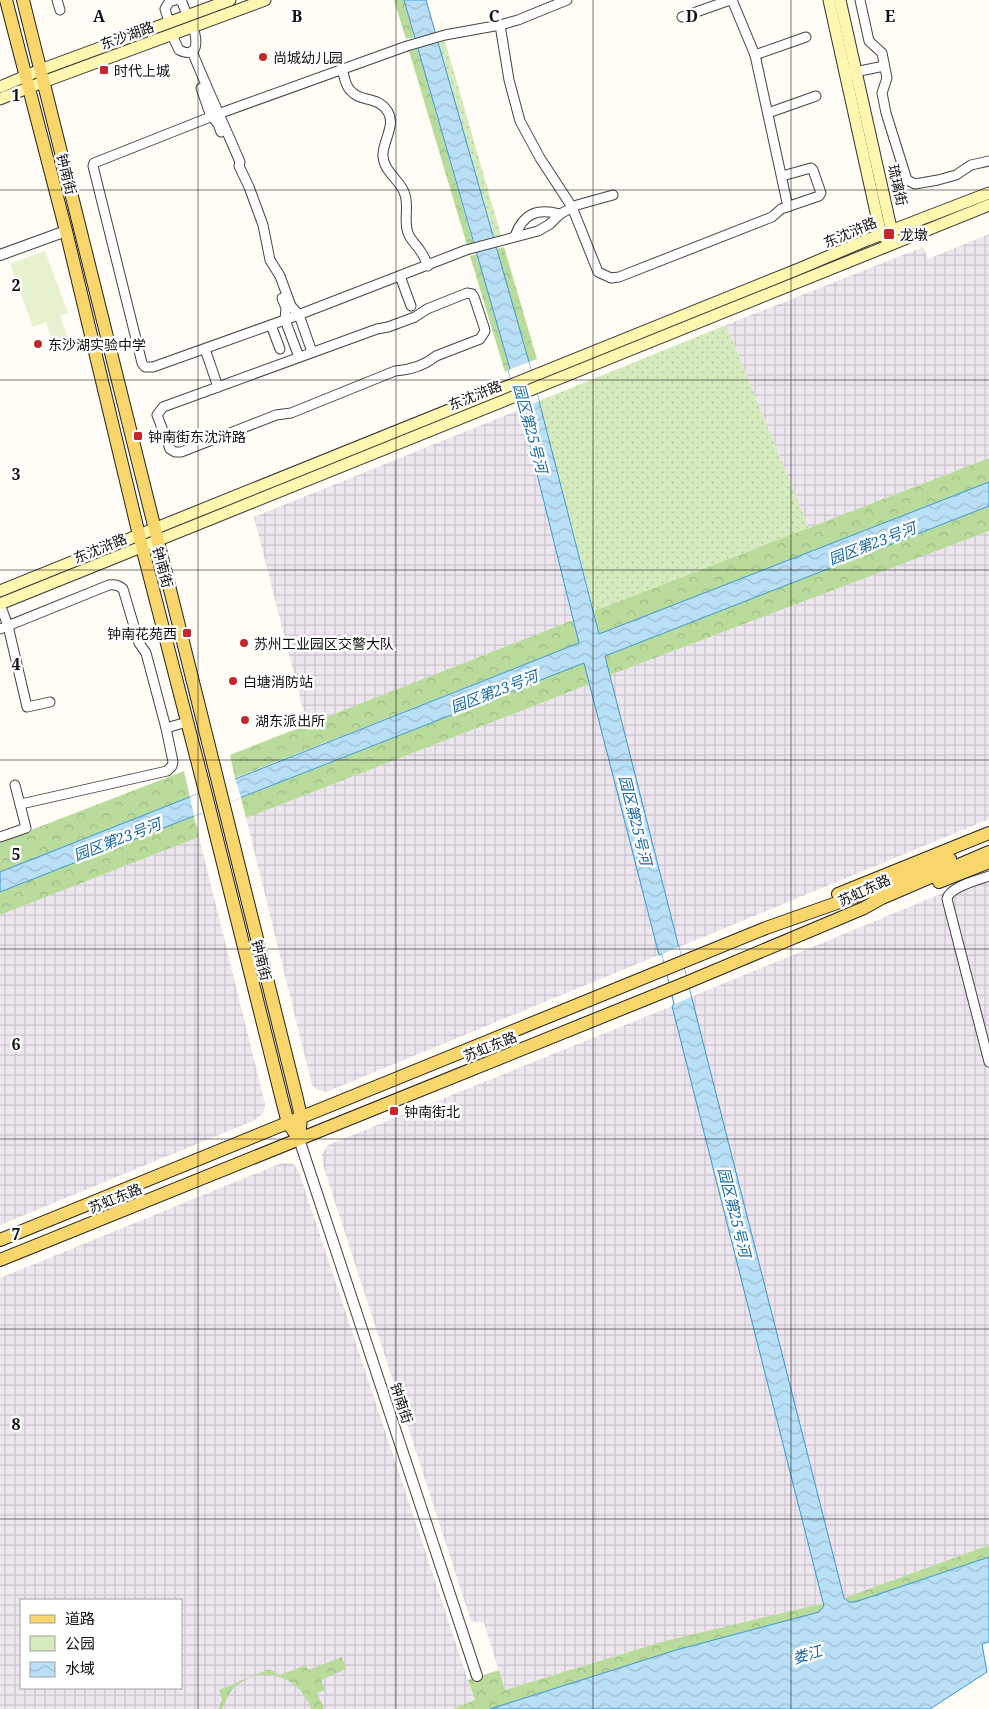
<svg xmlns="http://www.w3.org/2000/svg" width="989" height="1709" font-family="'Noto Serif','Noto Sans SC',serif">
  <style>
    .industrial { fill: url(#industrial-grid); fill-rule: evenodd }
    .green { fill: url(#green-dots) }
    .forest { fill: url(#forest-crowns) }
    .pitch { fill: #e6f2cf }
    .water { fill: url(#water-waves); stroke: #3f96cf }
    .pier { fill: #fffdf5 }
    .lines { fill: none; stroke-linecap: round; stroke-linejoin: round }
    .minor-casing { stroke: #444; stroke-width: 11 }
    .tertiary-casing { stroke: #444; stroke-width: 12 }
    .secondary-casing { stroke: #333; stroke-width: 13 }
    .primary-casing { stroke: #222; stroke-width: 14 }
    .minor { stroke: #fff; stroke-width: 9 }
    .tertiary { stroke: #fff; stroke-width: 10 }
    .secondary { stroke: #fff6b0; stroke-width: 11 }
    .primary { stroke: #f9d66b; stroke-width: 12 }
    .grid { fill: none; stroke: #111; stroke-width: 1; stroke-opacity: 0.55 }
    .poi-dot { fill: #c4262e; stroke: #fff; stroke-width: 2 }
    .labels { text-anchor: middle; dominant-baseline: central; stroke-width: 5; stroke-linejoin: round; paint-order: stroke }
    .street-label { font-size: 14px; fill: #111; stroke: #fff }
    .poi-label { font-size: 14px; fill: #111; stroke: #fff; text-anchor: start }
    .water-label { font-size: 15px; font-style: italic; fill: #1768a6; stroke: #fff }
    .grid-label { font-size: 16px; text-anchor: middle; font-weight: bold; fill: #111; stroke: #fff; stroke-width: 5; stroke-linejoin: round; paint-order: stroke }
  </style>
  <defs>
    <pattern id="industrial-grid" width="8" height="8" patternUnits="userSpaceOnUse" patternTransform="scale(1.25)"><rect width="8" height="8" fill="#eee6ef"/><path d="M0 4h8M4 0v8" fill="none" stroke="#cbc4cc"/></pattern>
    <pattern id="green-dots" width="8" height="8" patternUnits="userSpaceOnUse" patternTransform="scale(1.25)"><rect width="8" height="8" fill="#d5ebbd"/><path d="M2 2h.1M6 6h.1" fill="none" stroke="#b6c8a1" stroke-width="1.8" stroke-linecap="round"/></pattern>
    <pattern id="forest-crowns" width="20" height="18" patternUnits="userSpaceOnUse" patternTransform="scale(1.25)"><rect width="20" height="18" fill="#b9dc9c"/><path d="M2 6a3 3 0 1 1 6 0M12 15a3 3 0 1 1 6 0" fill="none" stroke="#9ebc85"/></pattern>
    <pattern id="water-waves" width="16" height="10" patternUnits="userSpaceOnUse" patternTransform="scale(1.25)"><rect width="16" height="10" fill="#b9e0f7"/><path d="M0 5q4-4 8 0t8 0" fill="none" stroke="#9ebfd3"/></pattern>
  </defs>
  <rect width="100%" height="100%" fill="#fffdf5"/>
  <g class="industrial">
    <polygon points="989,234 989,458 809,528 726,325 923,247 928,259"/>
    <polygon points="521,409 573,620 307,725 254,517"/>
    <polygon points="989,531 989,819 679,947 610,675"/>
    <polygon points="590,684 659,955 326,1092 318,1090 312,1085 246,818"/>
    <polygon points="199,837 265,1104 263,1113 255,1120 0,1225 0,915"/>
    <polygon points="989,874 989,1545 844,1598 691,997"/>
    <polygon points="672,1006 824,1603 661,1642 505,1690 484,1623 471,1621 323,1165 322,1154 328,1145"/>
    <path d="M 282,1163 L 292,1163 L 296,1167 L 299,1172 L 475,1701 L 453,1709 L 0,1709 L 0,1278 ZM 21,1600 L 181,1600 L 181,1688 L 21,1688 Z"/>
  </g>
  <g class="green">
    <polygon points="445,41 501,235 494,237 438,44"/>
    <polygon points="726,325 809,528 594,611 539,401"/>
  </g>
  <g class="forest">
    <polygon points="394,0 404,0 414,37 406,39"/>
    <polygon points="418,49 473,243 467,245 409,51"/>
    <polygon points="504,247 537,359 529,362 497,249"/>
    <polygon points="477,254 510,370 505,372 470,256"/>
    <polygon points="989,458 989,482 599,634 594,611"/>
    <polygon points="989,506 989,531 610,675 605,656"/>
    <polygon points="573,620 579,643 235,778 230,755"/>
    <polygon points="584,663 590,684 246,818 241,798"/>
    <polygon points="184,771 190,797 0,872 0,842"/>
    <polygon points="194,816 199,837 0,915 0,892"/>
    <polygon points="989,1545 989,1557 855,1602 849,1602 844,1598"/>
    <polygon points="824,1603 824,1608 819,1612 676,1650 490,1709 453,1709 475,1700 468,1680 499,1670 505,1690 661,1642"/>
    <path d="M 342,1657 L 346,1669 L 321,1680 L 325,1690 L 317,1693 L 324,1709 L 311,1709 C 301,1678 263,1663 236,1686 C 229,1692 226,1700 222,1709 L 218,1709 L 222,1700 L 219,1690 L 269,1669 L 280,1675 L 306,1665 L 308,1670 Z"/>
  </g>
  <polygon class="pitch" points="45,251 68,313 60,316 69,341 54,346 46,322 33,327 10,264"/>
  <polygon class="water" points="404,0 426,0 529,362 599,634 989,482 989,506 605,656 844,1598 849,1602 855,1602 989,1557 989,1642 982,1644 987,1672 930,1709 490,1709 676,1650 819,1612 824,1606 672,1006 674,1004 663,958 662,954 659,955 584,663 0,892 0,872 579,643 521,409 508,370 510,369"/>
  <g class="pier">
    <polygon points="529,362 539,401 521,409 508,370"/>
    <polygon points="235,778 241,798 194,816 190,797"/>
    <polygon points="679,947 691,997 675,1004 662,954"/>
  </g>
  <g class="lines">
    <g class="minor-casing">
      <g id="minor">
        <polyline points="57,0 60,10"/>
        <polyline points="179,0 182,2 187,15"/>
        <polyline points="567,0 518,20 500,25 445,35 407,46 218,114 94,163 93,166 142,363 145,367 153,367 293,317 466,250 538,231 550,224 560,214 577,205 613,195"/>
        <polyline points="732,0 755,55 788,207"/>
        <polyline points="860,0 869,41 882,53 887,78 882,93 886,113 907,180 915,184 938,180 956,175 971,165 989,161"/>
        <polyline points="682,17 730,0"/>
        <polyline points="169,22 165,9 169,2 175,0"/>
        <polyline points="500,25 509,80 520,121 540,158 572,207 598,272 611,278 619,277 772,217 781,209 819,196 821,193 813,170 811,168 782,176"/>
        <path d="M 172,35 L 179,50 C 200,60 197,39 193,27"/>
        <path d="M 192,51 C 207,89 224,124 240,162 L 239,166 L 249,187 L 263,225 L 270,260 L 280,276 L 291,306 L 299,315 L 312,352"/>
        <polyline points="755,55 806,37"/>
        <path d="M 342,69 C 344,75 345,85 350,90 C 360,103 378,95 388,112 C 396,126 382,142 383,156 C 384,172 399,179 404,192 C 410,205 403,219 408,233 C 411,241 417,245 421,252 C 424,256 426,261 428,266"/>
        <polyline points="850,73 884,66"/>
        <polyline points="201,88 210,114 218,124 221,132"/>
        <polyline points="768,113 816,96"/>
        <path d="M 515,236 C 523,214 536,208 560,214"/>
        <polyline points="400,276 411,306"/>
        <path d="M 467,293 L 472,294 L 474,297 L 484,327 L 485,331 L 480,339 L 436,356 C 425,365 409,370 395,371 L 291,413 L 276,415 L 181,452 L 175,452 L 170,449 L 157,415 L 163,407 L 377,329 L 388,327 L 415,317 L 427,309 Z"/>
        <polyline points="282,298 286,308 285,320 299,357"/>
        <polyline points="271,325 280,349"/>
        <polyline points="205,349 218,387"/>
        <polyline points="0,604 8,626 27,707 50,702"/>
        <path d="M 0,629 L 109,585 C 115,584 119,585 123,589 L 139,643 L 146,653 L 166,728 L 173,762 L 172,766 L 167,771 L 21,804"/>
        <polyline points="166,728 187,722"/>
        <polyline points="0,837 26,828 15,785"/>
        <path d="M 989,876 C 978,880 949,887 947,899 L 989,1062"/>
      </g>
    </g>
    <g class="tertiary-casing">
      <g id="tertiary">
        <polyline points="0,255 66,231"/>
        <polyline points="299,1139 477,1676"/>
      </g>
    </g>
    <g class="secondary-casing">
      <g id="secondary">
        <polyline points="829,0 881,235 887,239"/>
        <polyline points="840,0 893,237"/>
        <polyline points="0,87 40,70 230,0"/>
        <polyline points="0,99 43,82 265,0"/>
        <polyline points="0,591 801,268 867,240 989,193"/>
        <polyline points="0,604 989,205"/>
      </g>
    </g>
    <g class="primary-casing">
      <g id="primary">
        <polyline points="6,0 66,231 139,535 205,791 282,1100 288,1123 299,1139"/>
        <polyline points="23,0 297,1099 301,1117 299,1139"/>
        <polyline points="939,882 989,862"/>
        <polyline points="838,894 989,833"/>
        <polyline points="0,1240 766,928 882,887 950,859"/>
        <polyline points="0,1260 688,982 864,908 882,898 989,852"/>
      </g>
    </g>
    <use href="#minor" class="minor"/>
    <use href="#tertiary" class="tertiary"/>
    <use href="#secondary" class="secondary"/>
    <use href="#primary" class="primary"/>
  </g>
  <path class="grid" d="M 198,0 L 198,1709M 396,0 L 396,1709M 593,0 L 593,1709M 791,0 L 791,1709M 0,190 L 989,190M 0,380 L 989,380M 0,570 L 989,570M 0,760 L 989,760M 0,949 L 989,949M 0,1139 L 989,1139M 0,1329 L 989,1329M 0,1519 L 989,1519"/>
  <g class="poi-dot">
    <circle cx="263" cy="57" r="5"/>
    <rect x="99" y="65" width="10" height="10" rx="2.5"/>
    <rect x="883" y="228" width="12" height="12" rx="2.5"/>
    <circle cx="38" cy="344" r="5"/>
    <rect x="133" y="431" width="10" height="10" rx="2.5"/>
    <rect x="182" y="628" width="10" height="10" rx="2.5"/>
    <circle cx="244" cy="643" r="5"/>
    <circle cx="233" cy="681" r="5"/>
    <circle cx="245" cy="720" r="5"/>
    <rect x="389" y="1106" width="10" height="10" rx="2.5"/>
  </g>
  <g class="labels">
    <g class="street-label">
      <text transform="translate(127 35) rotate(-20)">东沙湖路</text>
      <text transform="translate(67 174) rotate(76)">钟南街</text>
      <text transform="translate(898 185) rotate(77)">琉璃街</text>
      <text transform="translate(850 232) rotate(-23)">东沈浒路</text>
      <text transform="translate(475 395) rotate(-22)">东沈浒路</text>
      <text transform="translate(100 548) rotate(-22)">东沈浒路</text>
      <text transform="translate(163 567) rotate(75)">钟南街</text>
      <text transform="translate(864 890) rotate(-25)">苏虹东路</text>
      <text transform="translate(262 960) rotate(76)">钟南街</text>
      <text transform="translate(490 1046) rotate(-22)">苏虹东路</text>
      <text transform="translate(115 1198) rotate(-22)">苏虹东路</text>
      <text transform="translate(402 1403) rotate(72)">钟南街</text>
    </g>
    <g class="poi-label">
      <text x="273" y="57">尚城幼儿园</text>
      <text x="114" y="70">时代上城</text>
      <text x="900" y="234">龙墩</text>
      <text x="48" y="344">东沙湖实验中学</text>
      <text x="148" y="436">钟南街东沈浒路</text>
      <text x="177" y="633" text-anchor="end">钟南花苑西</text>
      <text x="254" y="643">苏州工业园区交警大队</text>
      <text x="243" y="681">白塘消防站</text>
      <text x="255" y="720">湖东派出所</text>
      <text x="404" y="1111">钟南街北</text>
    </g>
    <g class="water-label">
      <text transform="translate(531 428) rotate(75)">园区第25号河</text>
      <text transform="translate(872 543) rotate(-21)">园区第23号河</text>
      <text transform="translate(494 691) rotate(-21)">园区第23号河</text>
      <text transform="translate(636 820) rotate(76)">园区第25号河</text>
      <text transform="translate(117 839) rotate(-21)">园区第23号河</text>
      <text transform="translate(735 1212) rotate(76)">园区第25号河</text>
      <text transform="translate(807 1654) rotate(-17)">娄江</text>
    </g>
  </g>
  <g class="grid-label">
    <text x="99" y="22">A</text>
    <text x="297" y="22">B</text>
    <text x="494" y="22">C</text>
    <text x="692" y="22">D</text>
    <text x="890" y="22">E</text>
    <text x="16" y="101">1</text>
    <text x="16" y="291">2</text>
    <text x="16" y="480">3</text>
    <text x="16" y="670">4</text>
    <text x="16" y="860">5</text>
    <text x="16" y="1050">6</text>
    <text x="16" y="1240">7</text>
    <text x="16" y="1430">8</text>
  </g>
  <rect x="20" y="1599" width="162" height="90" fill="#ffffff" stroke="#a0a0a0"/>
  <rect x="30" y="1615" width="25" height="8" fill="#f9d66b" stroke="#a0a0a0"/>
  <text x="65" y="1624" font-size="15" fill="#111111">道路</text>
  <rect x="30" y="1636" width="25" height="15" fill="#d5ebbd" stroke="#a0a0a0"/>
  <text x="65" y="1649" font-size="15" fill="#111111">公园</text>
  <rect x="30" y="1662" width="25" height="15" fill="url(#water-waves)" stroke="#a0a0a0"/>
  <text x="65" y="1674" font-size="15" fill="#111111">水域</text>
</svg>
